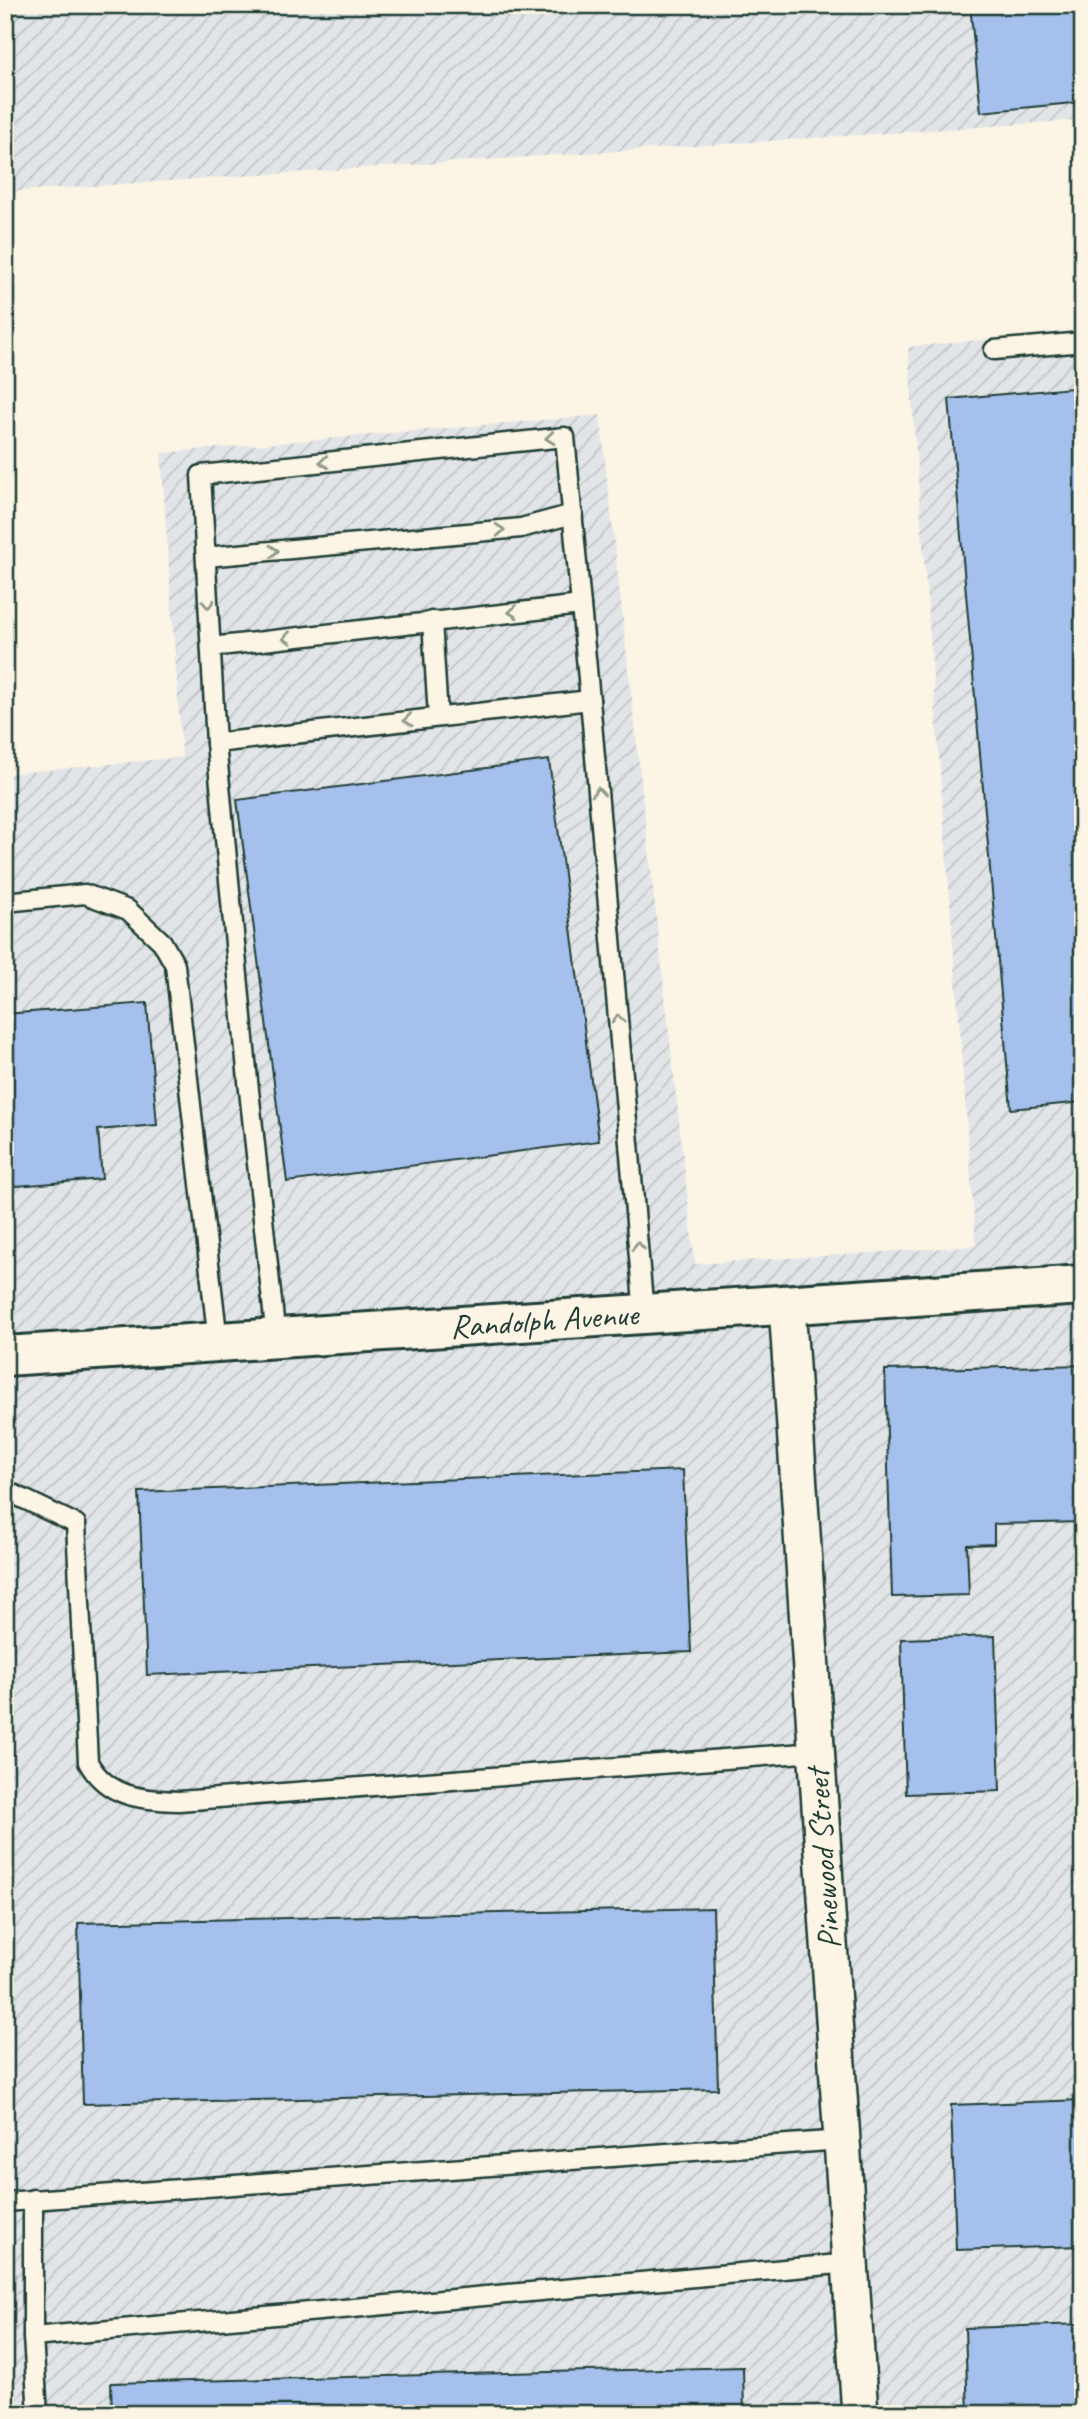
<svg xmlns="http://www.w3.org/2000/svg" width="1088" height="2419" font-family="Caveat,sans-serif">
  <style>
    .industrial { fill: url(#industrial-furrows) }
    .building { fill: #a6c0ed; stroke: #1f3d34; stroke-width: 2 }
    .lines { fill: none; stroke-linecap: round; stroke-linejoin: round }
    .service-casing { stroke: #1f3d34; stroke-width: 23 }
    .minor-casing { stroke: #1f3d34; stroke-width: 40 }
    .secondary-casing { stroke: #1f3d34; stroke-width: 44 }
    .service { stroke: #fcf5e5; stroke-width: 18 }
    .minor { stroke: #fcf5e5; stroke-width: 35 }
    .secondary { stroke: #fcf5e5; stroke-width: 38 }
    .oneway { stroke: #8e998c }
    .labels { text-anchor: middle; dominant-baseline: central; stroke-width: 5; stroke-linejoin: round; paint-order: stroke }
    .street-label { font-size: 33px; fill: #1f3d34; stroke: #fcf5e5 }
  </style>
  <defs>
    <pattern id="industrial-furrows" width="10" height="10" patternUnits="userSpaceOnUse" patternTransform="scale(1.75)"><rect width="10" height="10" fill="#e2e5e7"/><path d="M-1 1l2-2M0 10L10 0M9 11l2-2" fill="none" stroke="#c1c5c7"/></pattern>
  </defs>
  <rect width="100%" height="100%" fill="#fcf5e5"/>
  <filter id="ink" filterUnits="userSpaceOnUse"><feTurbulence type="fractalNoise" baseFrequency=".0143" numOctaves="2"/><feDisplacementMap in="SourceGraphic" scale="14" xChannelSelector="R" yChannelSelector="G"/><feConvolveMatrix kernelMatrix="1 2 1 2 8 2 1 2 1" color-interpolation-filters="sRGB"/></filter>
  <g filter="url(#ink)">
    <g class="industrial">
      <polygon points="5,5 1083,5 1083,120 5,192"/>
      <polygon points="1083,330 1083,2414 5,2414 5,774 182,757 161,453 600,415 695,1264 976,1246 908,347"/>
    </g>
    <g class="building">
      <polygon points="970,5 1083,5 1083,102 981,112"/>
      <polygon points="1083,387 1083,1102 1011,1109 949,399"/>
      <polygon points="549,760 599,1141 287,1182 237,800"/>
      <polygon points="147,1003 157,1125 98,1130 102,1179 5,1187 5,1014"/>
      <polygon points="1083,1365 1083,1522 994,1524 994,1544 967,1545 969,1595 892,1597 885,1370"/>
      <polygon points="683,1470 691,1652 147,1675 139,1492"/>
      <polygon points="995,1636 1000,1791 906,1794 901,1639"/>
      <polygon points="713,1908 718,2089 83,2104 78,1923"/>
      <polygon points="1083,2100 1083,2246 956,2250 951,2105"/>
      <polygon points="1083,2324 1083,2414 968,2414 965,2328"/>
      <polygon points="743,2367 744,2414 112,2414 111,2383"/>
    </g>
    <g class="lines">
      <g class="service-casing">
        <g id="service">
          <polyline points="994,350 1083,342"/>
          <polyline points="206,557 521,528 573,514"/>
          <polyline points="432,621 438,717"/>
          <polyline points="211,647 581,605"/>
          <polyline points="216,743 201,475 565,437 590,700"/>
          <polyline points="5,902 85,894 128,910 162,942 175,965 218,1342"/>
          <polyline points="276,1338 248,1081 216,743 590,700 644,1314"/>
          <path d="M 5,1490 L 76,1524 L 88,1762 C 107,1797 141,1800 179,1801 L 816,1752"/>
          <polyline points="33,2199 33,2337 38,2414"/>
          <polyline points="5,2202 842,2140"/>
          <polyline points="33,2337 850,2263"/>
        </g>
      </g>
      <g class="minor-casing">
        <polyline id="minor" points="787,1305 860,2414"/>
      </g>
      <g class="secondary-casing">
        <polyline id="secondary" points="5,1356 1083,1285"/>
      </g>
      <use href="#service" class="service"/>
      <use href="#minor" class="minor"/>
      <use href="#secondary" class="secondary"/>
    </g>
    <defs><path id="oneway-chevron" d="M-2-3.5L2.5 0L-2 3.5" fill="none" stroke-width="1.6" stroke-linecap="round" stroke-linejoin="round" transform="scale(1.75)"/></defs>
    <g class="oneway">
      <use href="#oneway-chevron" transform="translate(550 438) rotate(174)"/>
      <use href="#oneway-chevron" transform="translate(324 462) rotate(174)"/>
      <use href="#oneway-chevron" transform="translate(500 530) rotate(-5)"/>
      <use href="#oneway-chevron" transform="translate(274 551) rotate(-5)"/>
      <use href="#oneway-chevron" transform="translate(208 604) rotate(87)"/>
      <use href="#oneway-chevron" transform="translate(513 612) rotate(174)"/>
      <use href="#oneway-chevron" transform="translate(287 638) rotate(173)"/>
      <use href="#oneway-chevron" transform="translate(408 720) rotate(173)"/>
      <use href="#oneway-chevron" transform="translate(598 792) rotate(-95)"/>
      <use href="#oneway-chevron" transform="translate(618 1019) rotate(-95)"/>
      <use href="#oneway-chevron" transform="translate(638 1246) rotate(-95)"/>
    </g>
  </g>
  <g class="labels">
    <g class="street-label">
      <text transform="translate(544 1320) rotate(-4)">Randolph Avenue</text>
      <text transform="translate(823 1859) rotate(-94)">Pinewood Street</text>
    </g>
  </g>
  <rect width="1088" height="2419" fill="none" stroke="#fcf5e5" stroke-width="28"/>
  <rect x="14" y="14" width="1060" height="2391" fill="none" stroke="#1f3d34" stroke-width="2.5" filter="url(#ink)"/>
</svg>
